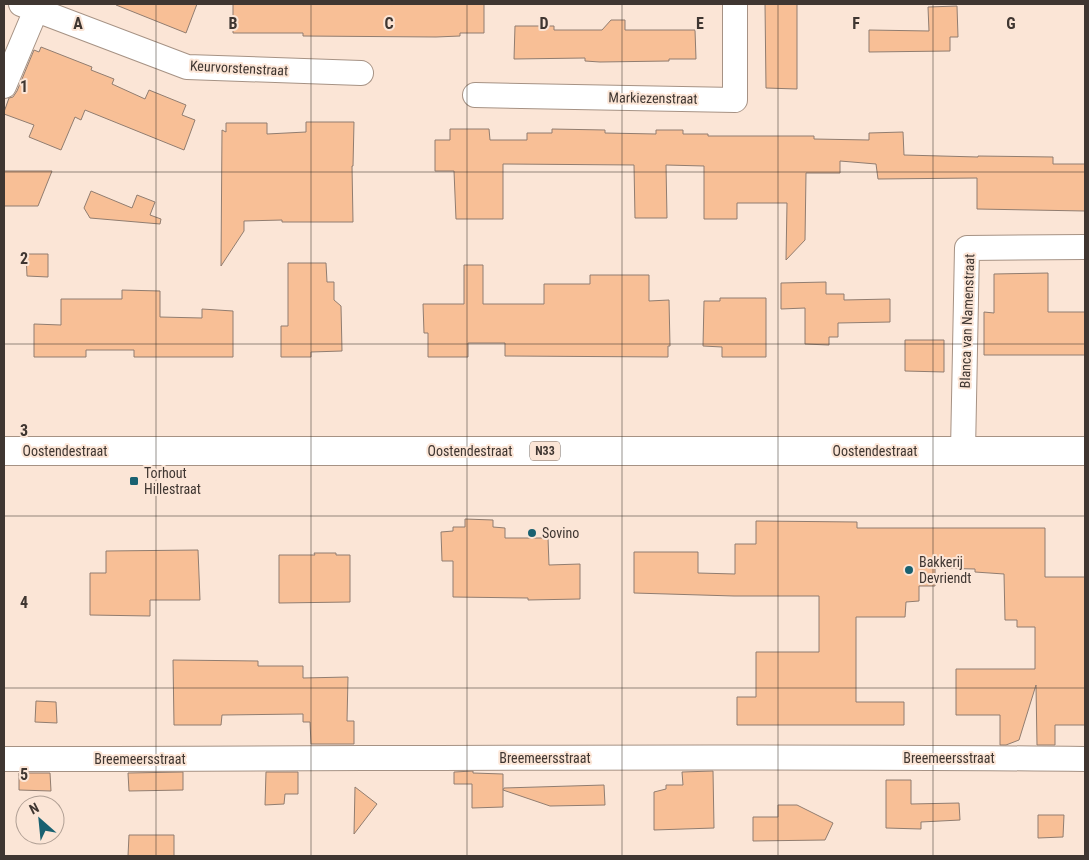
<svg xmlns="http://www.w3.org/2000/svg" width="1089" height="860" font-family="'Roboto Condensed',sans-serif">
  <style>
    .building { fill: #f8bf96; stroke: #917d70 }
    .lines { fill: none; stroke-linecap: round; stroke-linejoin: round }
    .minor-casing { stroke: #a69284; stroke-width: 26 }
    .major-casing { stroke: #a69284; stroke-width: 30 }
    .minor { stroke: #fff; stroke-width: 24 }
    .major { stroke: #fff; stroke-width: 28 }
    .grid { fill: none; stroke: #3f3631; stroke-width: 1; stroke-opacity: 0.55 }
    .poi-dot { fill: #196171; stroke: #fbe5d6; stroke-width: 2 }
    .labels { text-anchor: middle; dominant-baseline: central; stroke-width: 4; stroke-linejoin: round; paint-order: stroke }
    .shield { fill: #fbe5d6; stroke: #776a62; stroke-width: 1 }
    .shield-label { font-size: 12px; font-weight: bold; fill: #3f3631 }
    .street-label { font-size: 14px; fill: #3f3631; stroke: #fbe5d6 }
    .poi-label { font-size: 14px; fill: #3f3631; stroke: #fbe5d6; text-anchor: start }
    .grid-label { font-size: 16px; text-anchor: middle; font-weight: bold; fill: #3f3631; stroke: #fbe5d6; stroke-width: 4; stroke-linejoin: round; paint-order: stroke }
  </style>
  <rect width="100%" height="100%" fill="#fbe5d6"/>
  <g class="building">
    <polygon points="116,4 197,4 186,33 116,5"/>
    <polygon points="233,4 484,4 484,33 460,33 460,36 436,37 303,36 303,33 233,33"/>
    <polygon points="765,4 797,4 797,89 766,88"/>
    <polygon points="957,6 958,37 950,37 950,51 869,52 869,30 929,31 928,7"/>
    <polygon points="611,20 625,20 625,30 695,30 696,59 669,59 669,61 600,62 585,61 585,58 514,59 515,26 554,26 554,30 602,30"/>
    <polygon points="41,47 92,67 91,70 114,79 112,84 145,99 149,90 186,105 182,115 195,120 184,150 85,110 81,120 75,117 61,150 29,137 34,125 4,114 4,112 9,98 13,97 17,91 34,50 39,52"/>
    <polygon points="306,122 354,122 353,166 352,166 353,222 282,222 282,220 244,221 244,231 221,266 222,130 226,132 226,123 267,123 267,134 306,132"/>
    <polygon points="450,129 489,129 490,140 527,140 527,133 552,133 552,129 605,130 605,133 656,134 656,130 683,130 683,134 708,134 708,136 814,136 814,139 869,140 869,133 903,132 904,155 978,157 978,156 1053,157 1053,164 1085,164 1085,211 977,209 977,178 878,179 876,164 840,161 840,173 806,173 805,240 786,260 787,203 737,203 737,219 704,219 704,166 666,165 667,218 635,218 634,165 503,164 503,219 456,219 454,171 435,171 435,140 450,140"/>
    <polygon points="4,171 52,171 38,206 4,206"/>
    <polygon points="91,191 132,208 137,195 155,202 150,215 161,219 160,224 90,218 84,208"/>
    <polygon points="26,254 48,254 48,277 27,276"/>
    <polygon points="288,263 326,263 327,282 334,282 334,300 341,306 342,351 311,352 311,357 281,357 281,326 288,326"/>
    <polygon points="464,265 483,265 483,304 544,304 544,284 590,284 590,275 649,275 649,301 669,300 670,346 668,346 668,357 505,356 505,343 468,343 468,357 428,357 428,333 424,333 423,304 464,304"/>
    <polygon points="1048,273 1048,312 1085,312 1085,355 984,355 984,312 994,313 994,274"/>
    <polygon points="826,282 826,294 844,294 844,300 890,299 890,322 838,323 838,337 829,337 829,345 805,344 805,308 781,309 781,283"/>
    <polygon points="122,290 160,291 160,317 202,318 202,309 233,311 233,357 134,357 134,350 86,350 86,357 34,357 34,324 61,325 61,299 122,299"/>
    <polygon points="720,298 766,298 766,357 722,357 722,347 703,346 704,301 720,301"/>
    <polygon points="905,340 944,340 944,372 905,371"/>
    <polygon points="465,519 493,520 493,527 505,528 505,538 548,538 549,565 580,564 580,599 528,600 528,598 453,597 453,561 442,561 441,532 453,531 453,527 465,527"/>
    <polygon points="756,521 857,522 857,528 1045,528 1045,577 1085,577 1085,725 1055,725 1055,745 1037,745 1036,685 1019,740 1006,745 1000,745 1000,715 956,715 956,669 1035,669 1035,627 1017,627 1017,620 1005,620 1004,574 975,572 975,569 935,568 935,586 919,586 919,601 906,602 905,617 856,617 856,702 904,702 904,725 737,725 737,697 756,697 756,652 819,652 819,596 734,596 634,593 634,552 698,552 698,573 735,574 735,544 756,544"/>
    <polygon points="198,550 200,600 150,600 150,616 90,615 90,573 106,573 106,551"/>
    <polygon points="314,553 336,553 336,555 350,555 350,602 279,603 279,555 315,555"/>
    <polygon points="173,660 258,661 258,666 303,666 303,678 348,677 347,721 354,721 354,744 311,744 310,722 303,722 303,714 222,715 221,725 174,725"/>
    <polygon points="36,701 56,702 57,723 35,722"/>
    <polygon points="473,771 473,773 503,774 503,807 472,808 472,784 454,784 454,772"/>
    <polygon points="713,771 714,828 654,830 654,792 666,789 666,785 683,785 682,772"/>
    <polygon points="183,772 183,790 129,791 128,773"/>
    <polygon points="266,772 298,772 298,794 285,794 284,804 265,805"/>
    <polygon points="19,773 50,773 51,791 19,790"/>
    <polygon points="886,780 911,780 911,804 959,803 960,820 921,822 921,829 886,828"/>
    <polygon points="604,785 605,805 550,806 503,790 504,788"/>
    <polygon points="355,787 377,804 354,834"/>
    <polygon points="778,805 797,805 833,823 825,840 753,841 753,817 778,817"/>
    <polygon points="1038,815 1064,815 1063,837 1038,838"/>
    <polygon points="129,835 174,835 174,856 128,856"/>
  </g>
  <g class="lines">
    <g class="minor-casing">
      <g id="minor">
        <polyline points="21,4 187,67 361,73"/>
        <polyline points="4,86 36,10"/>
        <polyline points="475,95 735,100 735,4"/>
        <polyline points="963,451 967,248 1085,247"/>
        <path d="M 4,759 C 364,759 725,755 1085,759"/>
      </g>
    </g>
    <g class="major-casing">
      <polyline id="major" points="4,451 1085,451"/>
    </g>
    <use href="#minor" class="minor"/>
    <use href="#major" class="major"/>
  </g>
  <path class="grid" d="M 156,4 L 156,856M 311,4 L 311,856M 467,4 L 467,856M 622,4 L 622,856M 778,4 L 778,856M 933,4 L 933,856M 4,172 L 1085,172M 4,344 L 1085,344M 4,516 L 1085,516M 4,688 L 1085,688"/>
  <g class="poi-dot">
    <rect x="129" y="476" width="10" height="10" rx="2.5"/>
    <circle cx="532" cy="533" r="5"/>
    <circle cx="909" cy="570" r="5"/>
  </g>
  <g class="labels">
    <rect class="shield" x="530" y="441.5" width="30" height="19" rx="4"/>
    <g class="shield-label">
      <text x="545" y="451">N33</text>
    </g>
    <g class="street-label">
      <text transform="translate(239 68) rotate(3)">Keurvorstenstraat</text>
      <text transform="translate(653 98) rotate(1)">Markiezenstraat</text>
      <text transform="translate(967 321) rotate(-88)">Blanca van Namenstraat</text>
      <text x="65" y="451">Oostendestraat</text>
      <text x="470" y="451">Oostendestraat</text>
      <text x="875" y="451">Oostendestraat</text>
      <text x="545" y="758">Breemeersstraat</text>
      <text x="949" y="758">Breemeersstraat</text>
      <text x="140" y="759">Breemeersstraat</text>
    </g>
    <g class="poi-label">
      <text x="144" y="473">Torhout<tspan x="144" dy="16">Hillestraat</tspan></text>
      <text x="542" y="533">Sovino</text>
      <text x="919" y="562">Bakkerij<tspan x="919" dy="16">Devriendt</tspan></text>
    </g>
  </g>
  <g class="grid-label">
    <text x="78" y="29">A</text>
    <text x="233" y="29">B</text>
    <text x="389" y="29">C</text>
    <text x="544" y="29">D</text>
    <text x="700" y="29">E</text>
    <text x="856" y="29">F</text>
    <text x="1011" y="29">G</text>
    <text x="24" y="92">1</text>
    <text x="24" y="264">2</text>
    <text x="24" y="436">3</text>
    <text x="24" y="608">4</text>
    <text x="24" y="780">5</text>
  </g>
  <rect width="1089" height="860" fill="none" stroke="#3f3631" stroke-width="10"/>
  <g transform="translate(40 820) rotate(333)"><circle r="24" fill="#fbe5d6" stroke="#b09f94"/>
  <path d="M0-4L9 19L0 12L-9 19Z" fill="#196171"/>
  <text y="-8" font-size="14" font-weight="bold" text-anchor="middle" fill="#3f3631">N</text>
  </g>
</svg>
